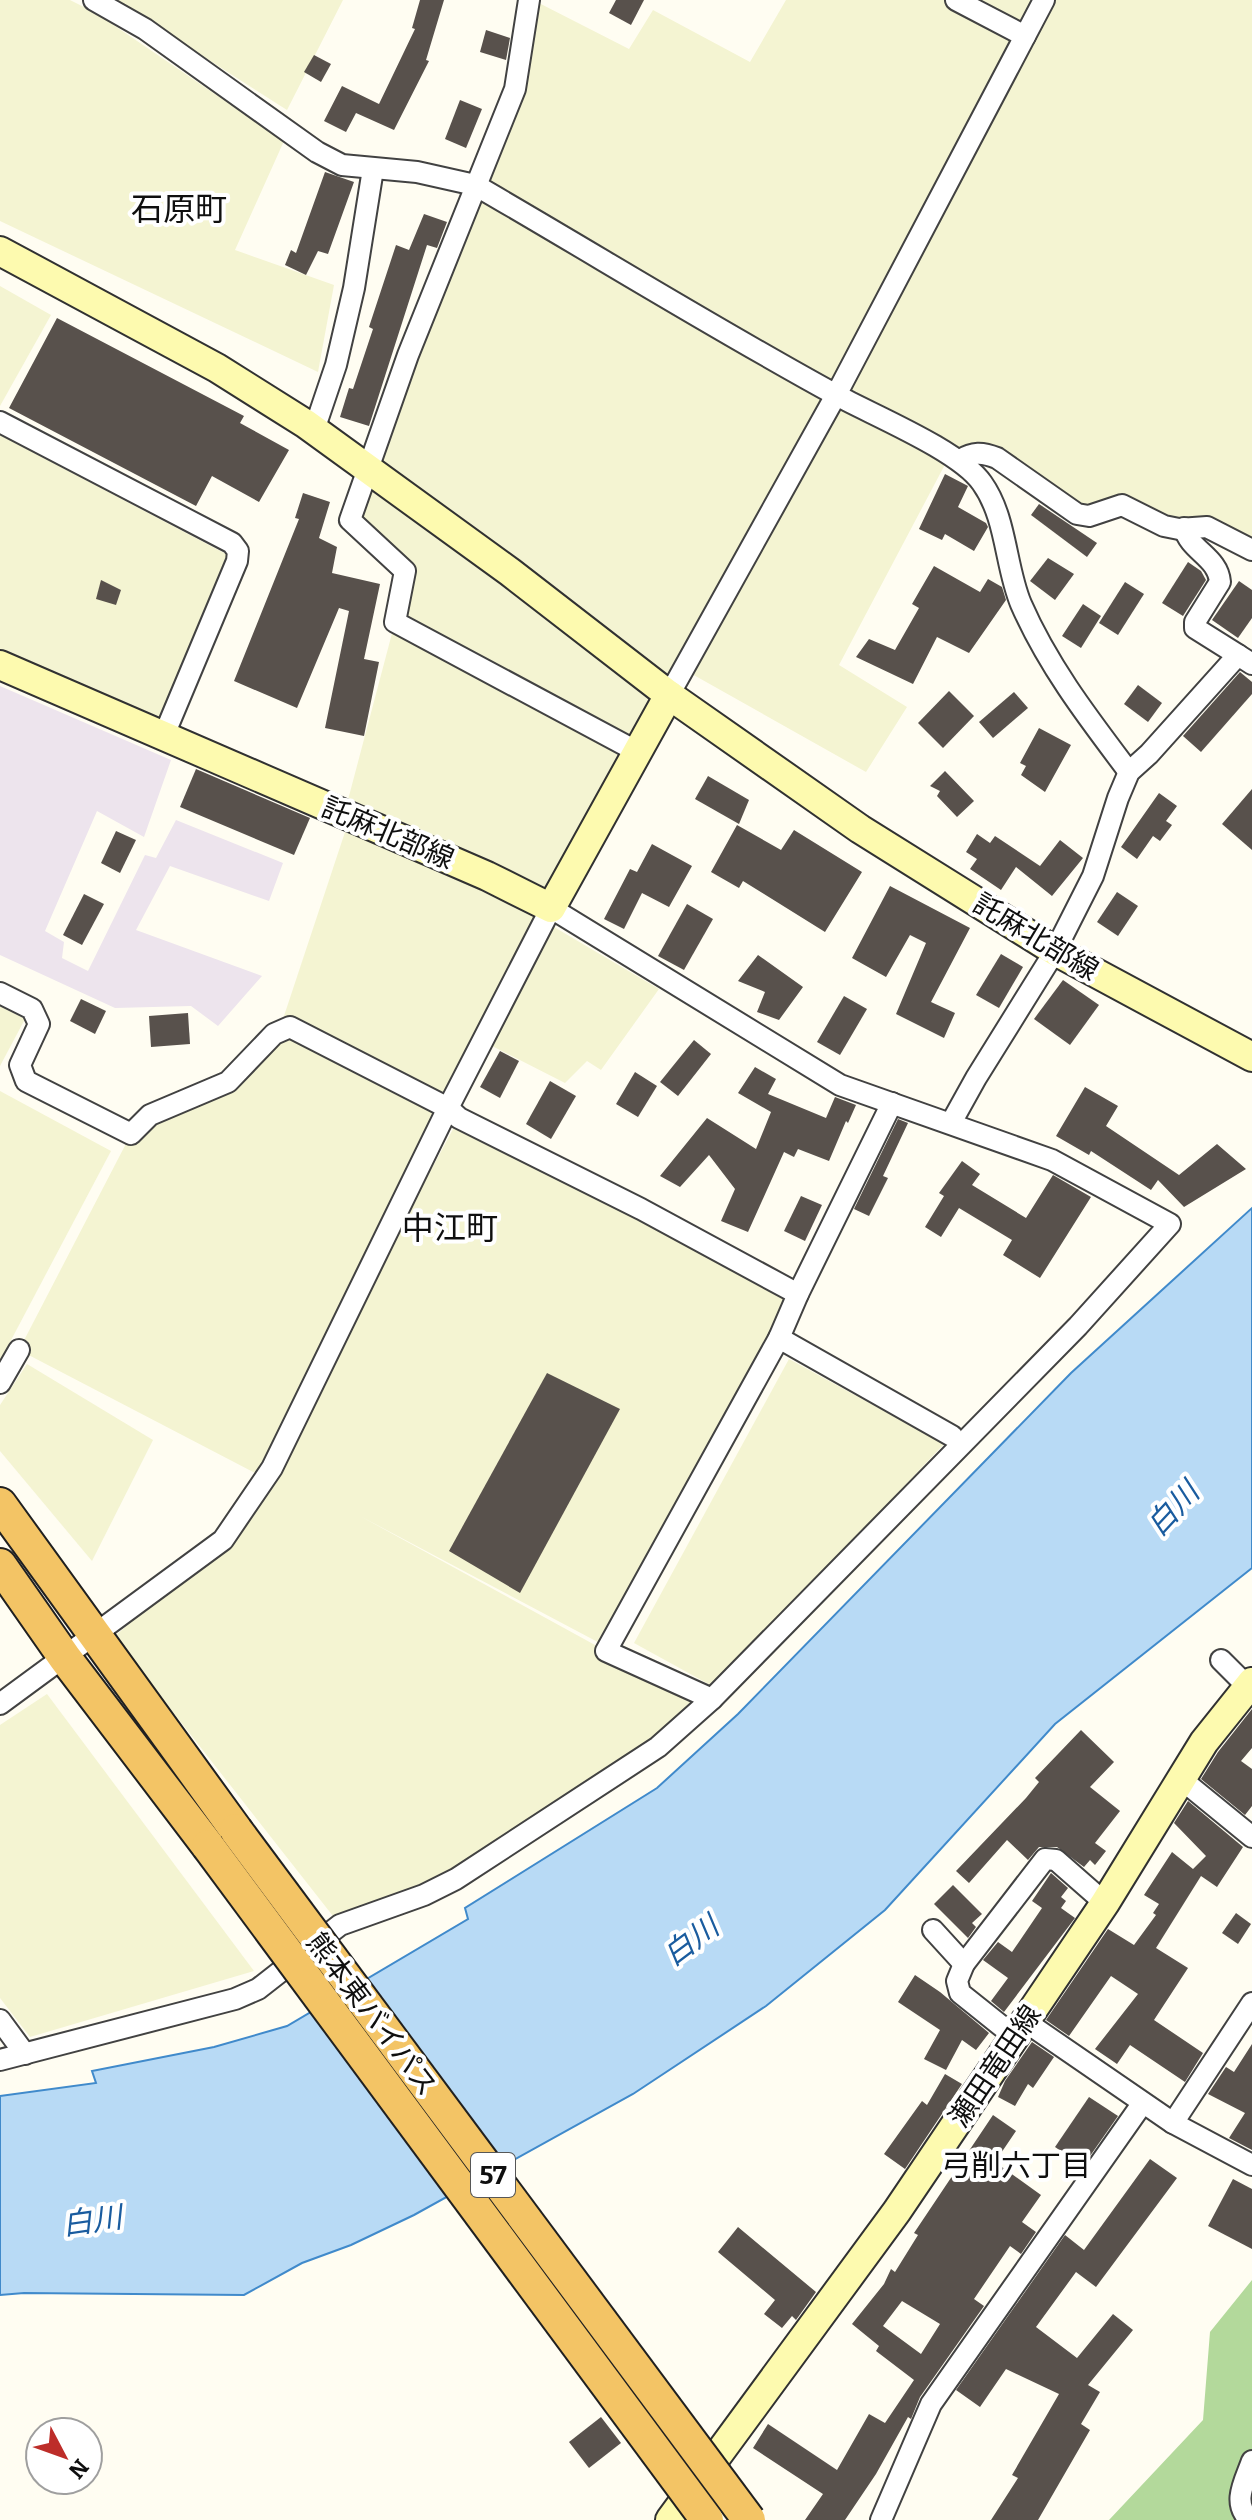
<svg xmlns="http://www.w3.org/2000/svg" width="1252" height="2520" font-family="Bitter,'Noto Sans JP',serif">
  <style>
    .industrial { fill: #ede4ed }
    .farmland { fill: #f4f4d2 }
    .forest { fill: #b3d99b }
    .water { fill: #b8daf5; stroke: #408acb; stroke-width: 2 }
    .building { fill: #58514c; fill-rule: evenodd }
    .lines { fill: none; stroke-linecap: round; stroke-linejoin: round }
    .minor-casing { stroke: #424242; stroke-width: 24 }
    .secondary-casing { stroke: #313131; stroke-width: 32 }
    .trunk-casing { stroke: #202020; stroke-width: 36 }
    .minor { stroke: #fff; stroke-width: 20 }
    .secondary { stroke: #fdfaaf; stroke-width: 28 }
    .trunk { stroke: #f3c465; stroke-width: 32 }
    .trunk-bridge-casing { stroke: #202020; stroke-width: 36; stroke-linecap: butt }
    .trunk-bridge { stroke: #f3c465; stroke-width: 32 }
    .labels { text-anchor: middle; dominant-baseline: central; stroke-width: 8; stroke-linejoin: round; paint-order: stroke }
    .shield { fill: #fff; stroke: #575757; stroke-width: 2 }
    .shield-label { font-size: 26px; font-weight: bold; fill: #0f0f0f }
    .street-label { font-size: 28px; fill: #0f0f0f; stroke: #fff }
    .water-label { font-size: 30px; font-style: italic; fill: #1a5c9f; stroke: #fff }
    .neighbourhood-label { font-size: 30px; fill: #0f0f0f; stroke: #fff }
    .quarter-label { font-size: 32px; fill: #0f0f0f; stroke: #fff }
  </style>
  <rect width="100%" height="100%" fill="#fffdf2"/>
  <polygon class="industrial" points="0,686 171,760 144,837 97,811 45,931 64,942 62,958 88,971 145,855 156,858 176,820 283,863 269,901 170,866 136,930 262,976 218,1026 191,1006 115,1008 0,955"/>
  <g class="farmland">
    <polygon points="0,0 70,0 96,13 284,141 235,250 334,285 318,372 0,221"/>
    <polygon points="108,0 343,0 287,110 137,14"/>
    <polygon points="533,0 629,49 653,10 750,62 786,0 1252,0 1252,550 1122,505 1089,516 997,458 950,455 839,665 907,707 866,772 683,669 551,908 344,815 395,622 405,571 350,520 475,185"/>
    <polygon points="0,286 51,315 0,406"/>
    <polygon points="0,435 228,555 158,724 0,655"/>
    <polygon points="347,826 543,911 443,1099 283,1019"/>
    <polygon points="554,927 659,989 601,1070 587,1061 565,1083 492,1046"/>
    <polygon points="0,1006 25,1019 0,1066"/>
    <polygon points="290,1027 448,1109 257,1474 19,1350 131,1134 228,1082"/>
    <polygon points="0,1091 111,1151 0,1361"/>
    <polygon points="459,1118 797,1298 609,1648 360,1516 697,1701 658,1747 456,1879 340,1925 114,1637 223,1540 271,1468"/>
    <polygon points="789,1359 944,1444 714,1687 634,1643"/>
    <polygon points="27,1364 153,1440 92,1561 0,1451 0,1405"/>
    <polygon points="47,1694 254,1971 30,2037 0,1998 0,1725"/>
  </g>
  <polygon class="forest" points="1252,2280 1252,2520 1109,2520 1203,2420 1210,2332"/>
  <polygon class="water" points="1252,1208 1252,1568 1055,1724 885,1910 766,2006 633,2094 414,2215 351,2245 302,2263 244,2295 24,2293 0,2295 0,2096 96,2083 92,2071 214,2047 287,2026 468,1919 465,1908 657,1788 738,1714 1071,1373"/>
  <g class="building">
    <polygon points="420,0 444,0 426,60 429,61 394,130 356,113 346,132 324,121 342,86 379,104 415,29 412,28"/>
    <polygon points="616,0 644,0 631,25 609,13"/>
    <polygon points="486,30 510,38 506,60 480,52"/>
    <polygon points="314,55 331,64 321,82 304,72"/>
    <polygon points="460,100 482,109 466,148 445,139"/>
    <polygon points="325,172 354,182 328,254 318,251 306,275 285,265 291,250 296,253"/>
    <polygon points="424,214 447,222 437,248 427,245 369,426 340,417 349,388 353,389 373,329 369,327 396,245 409,250"/>
    <polygon points="57,318 244,416 240,423 289,450 259,502 212,476 196,506 9,408"/>
    <polygon points="945,474 968,486 958,507 986,523 988,527 974,551 945,534 942,540 919,529"/>
    <polygon points="303,493 330,502 319,538 337,547 332,573 380,584 364,659 379,662 364,736 325,728 349,611 339,608 297,708 234,681 299,519 295,518"/>
    <polygon points="1039,504 1097,543 1087,557 1031,515"/>
    <polygon points="1048,558 1074,574 1055,600 1030,581"/>
    <polygon points="1188,562 1201,571 1206,580 1183,616 1162,603"/>
    <polygon points="934,566 980,592 988,579 1002,587 1006,600 969,653 937,637 913,684 856,657 869,639 895,650 919,608 912,604"/>
    <polygon points="101,580 121,590 116,605 96,599"/>
    <polygon points="1239,581 1252,590 1252,618 1238,638 1212,620"/>
    <polygon points="1125,582 1144,594 1118,635 1099,623"/>
    <polygon points="1083,604 1101,616 1081,648 1062,636"/>
    <polygon points="1240,672 1252,682 1252,694 1201,752 1183,736"/>
    <polygon points="1138,685 1162,703 1148,722 1124,704"/>
    <polygon points="949,691 974,716 943,748 918,723"/>
    <polygon points="1014,692 1028,708 993,738 979,722"/>
    <polygon points="1039,728 1071,745 1045,792 1021,775 1026,766 1020,763"/>
    <polygon points="196,769 310,818 294,855 180,807"/>
    <polygon points="945,771 974,801 957,817 937,796 940,791 930,786"/>
    <polygon points="708,776 749,800 739,824 695,799"/>
    <polygon points="1252,789 1252,850 1222,824"/>
    <polygon points="1159,793 1177,806 1166,821 1172,825 1160,841 1153,836 1137,859 1121,847"/>
    <polygon points="737,825 781,850 794,830 862,872 825,932 743,881 739,888 711,872"/>
    <polygon points="116,831 136,840 120,873 101,863"/>
    <polygon points="977,834 990,843 995,836 1040,866 1060,840 1083,858 1052,896 1016,867 1001,890 970,869 977,859 966,852"/>
    <polygon points="652,844 692,866 669,907 642,893 624,929 604,919 630,869 637,872"/>
    <polygon points="890,886 970,928 931,1002 955,1013 944,1038 896,1014 926,943 910,935 886,977 852,958"/>
    <polygon points="1117,892 1138,906 1118,936 1097,922"/>
    <polygon points="84,894 104,904 82,945 63,935"/>
    <polygon points="687,904 713,919 684,970 658,956"/>
    <polygon points="1001,954 1023,967 999,1008 976,995"/>
    <polygon points="758,955 803,987 779,1020 757,1012 765,992 738,981"/>
    <polygon points="1063,980 1099,1005 1070,1045 1034,1019"/>
    <polygon points="844,996 867,1009 840,1055 817,1042"/>
    <polygon points="81,999 106,1011 95,1034 70,1021"/>
    <polygon points="188,1013 190,1044 151,1047 149,1016"/>
    <polygon points="694,1040 711,1054 678,1096 660,1082"/>
    <polygon points="500,1051 519,1061 500,1098 480,1087"/>
    <polygon points="755,1067 776,1079 768,1094 826,1118 835,1097 856,1105 848,1123 846,1121 829,1161 798,1149 794,1157 784,1152 748,1232 721,1221 735,1189 709,1155 680,1187 660,1176 707,1118 756,1149 771,1112 738,1093"/>
    <polygon points="635,1072 657,1086 638,1117 616,1104"/>
    <polygon points="550,1081 576,1096 551,1139 526,1124"/>
    <polygon points="1085,1087 1118,1106 1106,1126 1179,1175 1217,1144 1246,1169 1184,1207 1158,1180 1151,1190 1091,1151 1089,1155 1056,1136"/>
    <polygon points="898,1119 908,1123 883,1176 888,1178 869,1216 854,1209"/>
    <polygon points="962,1161 980,1174 972,1185 1026,1218 1053,1175 1091,1197 1040,1278 1003,1255 1012,1240 959,1208 941,1237 925,1227 944,1196 939,1193"/>
    <polygon points="801,1196 822,1205 805,1241 784,1231"/>
    <polygon points="547,1373 620,1409 520,1593 449,1551"/>
    <polygon points="1252,1709 1252,1748 1241,1761 1252,1769 1252,1806 1245,1815 1201,1779 1218,1752"/>
    <polygon points="1081,1730 1114,1762 1090,1787 1120,1811 1095,1843 1106,1851 1095,1865 1090,1860 1084,1867 1057,1847 1039,1847 1028,1860 1007,1840 969,1883 956,1871 1026,1798 1039,1782 1035,1778"/>
    <polygon points="1188,1801 1243,1847 1217,1887 1201,1876 1156,1948 1188,1968 1154,2020 1203,2053 1185,2082 1130,2045 1117,2064 1095,2049 1138,1994 1111,1976 1069,2036 1046,2020 1108,1929 1134,1945 1156,1915 1153,1913 1159,1904 1144,1895 1172,1852 1193,1869 1206,1856 1174,1823"/>
    <polygon points="1051,1873 1068,1888 1061,1897 1066,1901 1061,1908 1075,1918 1004,2012 991,2001 1008,1978 983,1960 998,1942 1012,1952 1042,1908 1032,1901"/>
    <polygon points="953,1885 982,1914 972,1923 976,1927 968,1938 934,1904"/>
    <polygon points="1236,1913 1251,1924 1238,1944 1222,1933"/>
    <polygon points="915,1975 940,1992 989,2033 976,2050 962,2040 946,2070 924,2059 940,2030 898,2002"/>
    <polygon points="1032,2042 1054,2057 1033,2088 1028,2084 1015,2106 998,2097 1005,2081"/>
    <polygon points="1252,2044 1252,2150 1229,2138 1245,2113 1208,2094 1226,2067 1234,2072"/>
    <polygon points="945,2074 962,2084 905,2169 884,2154 922,2101 927,2105"/>
    <polygon points="1089,2097 1118,2116 1083,2166 1055,2147"/>
    <path d="M 993,2115 L 1016,2131 L 995,2162 L 1041,2195 L 1022,2222 L 1036,2232 L 1021,2254 L 1010,2246 L 974,2299 L 984,2306 L 920,2397 L 911,2419 L 908,2417 L 876,2474 L 845,2520 L 805,2520 L 823,2494 L 753,2448 L 768,2424 L 837,2470 L 869,2414 L 885,2423 L 914,2380 L 876,2351 L 879,2346 L 852,2324 L 884,2284 L 891,2269 L 895,2272 L 918,2235 L 914,2233 ZM 902,2301 L 940,2324 L 921,2354 L 883,2326 Z"/>
    <polygon points="1150,2159 1177,2178 1096,2287 1076,2272 1036,2327 1077,2358 1113,2314 1133,2330 1088,2385 1100,2392 1081,2424 1090,2430 1038,2520 991,2520 1018,2478 1012,2475 1059,2394 1006,2369 980,2407 956,2390 1065,2235 1084,2250"/>
    <polygon points="1233,2179 1252,2189 1252,2249 1208,2226"/>
    <polygon points="738,2227 816,2292 796,2320 792,2316 782,2328 764,2314 775,2300 718,2252"/>
    <polygon points="601,2417 621,2443 589,2468 569,2442"/>
  </g>
  <g class="lines">
    <g class="minor-casing">
      <g id="minor">
        <path d="M 94,0 L 145,29 L 317,152 L 342,165 L 417,172 L 475,185 C 596,255 715,329 838,396 C 875,416 960,451 982,483 C 1007,518 1005,566 1021,604 C 1048,666 1089,719 1129,772"/>
        <polyline points="529,0 515,89 408,355 350,520 405,571 395,622 636,751"/>
        <polyline points="956,0 1025,36"/>
        <polyline points="0,422 232,543 238,551 237,561 164,735"/>
        <polyline points="314,430 336,365 354,288 373,169"/>
        <path d="M 960,460 C 973,452 982,452 997,458 L 1077,514 L 1089,516 L 1122,505 L 1164,526 L 1179,529 L 1207,527 L 1252,550"/>
        <path d="M 1184,528 C 1190,551 1218,557 1220,582 L 1195,622 L 1195,628 L 1238,655"/>
        <polyline points="669,695 836,395 1044,0"/>
        <polyline points="0,993 32,1009 39,1024 20,1065 26,1081 131,1134 150,1115 228,1082 274,1034 290,1027 448,1108 459,1118 641,1209 798,1294"/>
        <polyline points="951,1123 976,1078 1055,951 1093,876 1118,798 1129,772 1149,754 1238,655 1252,664"/>
        <polyline points="779,1338 952,1436"/>
        <polyline points="0,1383 19,1350"/>
        <polyline points="1221,1660 1248,1687"/>
        <polyline points="0,1704 223,1540 272,1468 448,1108 551,908 840,1085 1052,1160 1170,1224 1078,1326 712,1699"/>
        <polyline points="1181,1779 1252,1837"/>
        <polyline points="933,1930 964,1964"/>
        <polyline points="0,2020 25,2054"/>
        <polyline points="1026,2022 1173,2123 1252,2165"/>
        <polyline points="1015,2037 960,1993 957,1981 964,1964 1045,1859 1056,1860 1105,1903"/>
        <polyline points="0,2060 235,1999 258,1989 340,1925 424,1895 456,1879 658,1747 712,1699 606,1651 779,1338 798,1294 892,1103"/>
        <polyline points="1173,2123 1252,2003"/>
        <polyline points="881,2520 931,2404 1142,2104"/>
        <path d="M 1250,2520 C 1231,2503 1245,2481 1252,2461"/>
      </g>
    </g>
    <g class="secondary-casing">
      <g id="secondary">
        <polyline points="0,251 217,368 306,424 510,572 669,695 860,829 1055,951 1252,1057"/>
        <polyline points="0,665 487,876 551,908 669,695"/>
        <polyline points="670,2520 897,2211 1105,1903 1204,1742 1252,1682"/>
      </g>
    </g>
    <g class="trunk-casing">
      <g id="trunk">
        <polyline points="0,1504 236,1830"/>
        <polyline points="0,1565 65,1658 208,1846"/>
      </g>
    </g>
    <use href="#minor" class="minor"/>
    <use href="#secondary" class="secondary"/>
    <use href="#trunk" class="trunk"/>
    <g class="trunk-bridge-casing">
      <g id="trunk-bridge">
        <polyline points="236,1830 749,2520"/>
        <polyline points="208,1846 707,2520"/>
      </g>
    </g>
    <use href="#trunk-bridge" class="trunk-bridge"/>
  </g>
  <g class="labels">
    <rect class="shield" x="471" y="2153" width="44" height="44" rx="6"/>
    <g class="shield-label">
      <text x="493" y="2175">57</text>
    </g>
    <g class="street-label">
      <text transform="translate(388 833) rotate(23)">託麻北部線</text>
      <text transform="translate(1036 937) rotate(31)">託麻北部線</text>
      <text transform="translate(372 2014) rotate(53)">熊本東バイパス</text>
      <text transform="translate(995 2066) rotate(-56)">瀬田竜田線</text>
    </g>
    <g class="water-label">
      <text transform="translate(1173 1509) rotate(-47)">白川</text>
      <text transform="translate(691 1941) rotate(-37)">白川</text>
      <text transform="translate(92 2221) rotate(-8)">白川</text>
    </g>
    <g class="neighbourhood-label">
      <text x="1016" y="2166">弓削六丁目</text>
    </g>
    <g class="quarter-label">
      <text x="179" y="209">石原町</text>
      <text x="450" y="1228">中江町</text>
    </g>
  </g>
  <g transform="translate(64 2456) rotate(131)"><circle r="38" fill="#ffffff" stroke="#9f9f9f" stroke-width="2"/>
  <path d="M0-6L14 30L0 20L-14 30Z" fill="#bd2d29"/>
  <text y="-12" font-size="22" font-weight="bold" text-anchor="middle" fill="#0f0f0f">N</text>
  </g>
</svg>
